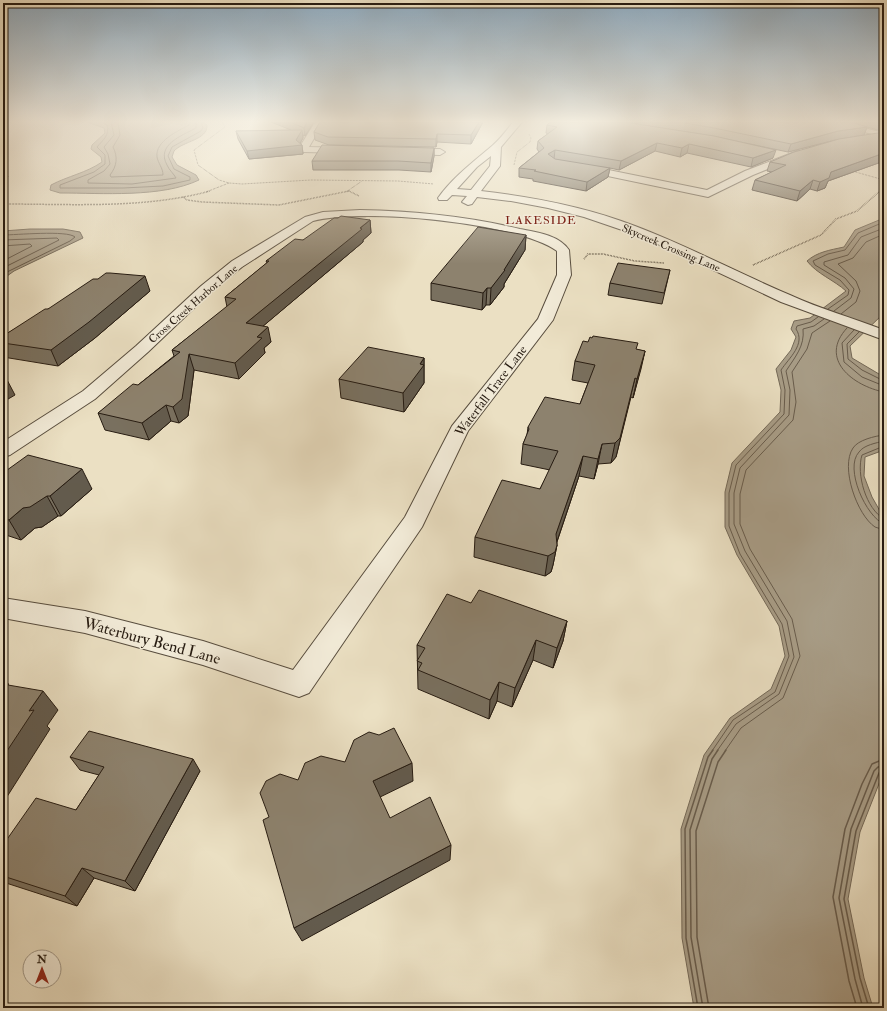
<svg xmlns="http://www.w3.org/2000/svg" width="887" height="1011" font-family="'IM FELL Double Pica',serif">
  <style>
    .water { fill: #a89d87; stroke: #746958 }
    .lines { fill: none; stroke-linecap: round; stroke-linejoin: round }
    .shore-far1 { stroke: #685c4c; stroke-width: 1 }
    .shore { stroke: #685c4c; stroke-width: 1.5 }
    .minor-casing { stroke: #584d3e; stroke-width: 2 }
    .path-far1 { stroke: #271c12; stroke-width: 1; stroke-dasharray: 0.5 1; stroke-linecap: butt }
    .path { stroke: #271c12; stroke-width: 1.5; stroke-dasharray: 0.5 1; stroke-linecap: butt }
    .minor { fill: #f2ebd8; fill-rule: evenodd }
    .wall { fill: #79705f; stroke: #271c12 }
    .shaded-wall { fill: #635b4d; stroke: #271c12 }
    .building { fill: #8d826e; stroke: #271c12 }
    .labels { text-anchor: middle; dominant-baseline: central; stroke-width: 3; stroke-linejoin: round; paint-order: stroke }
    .far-street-label { font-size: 11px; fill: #271c12; stroke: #f2ebd8 }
    .far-neighbourhood-label { font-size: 12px; letter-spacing: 1px; fill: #7a1f14; stroke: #f2ebd8 }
    .street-label { font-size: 13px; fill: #271c12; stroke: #f2ebd8 }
    .near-street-label { font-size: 16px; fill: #271c12; stroke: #f2ebd8 }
  </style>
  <rect width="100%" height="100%" fill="#ebe0c3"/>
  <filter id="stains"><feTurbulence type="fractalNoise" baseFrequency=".005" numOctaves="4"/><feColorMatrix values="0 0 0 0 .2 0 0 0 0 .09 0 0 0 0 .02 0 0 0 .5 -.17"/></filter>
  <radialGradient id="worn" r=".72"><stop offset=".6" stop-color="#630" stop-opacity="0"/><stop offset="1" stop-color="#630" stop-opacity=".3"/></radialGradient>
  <g class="water">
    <path d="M 87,122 L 203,122 L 207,125 C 208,140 183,141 174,151 C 173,153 173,155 172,157 L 177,165 L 196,175 L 199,180 C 161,198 102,193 60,193 L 50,190 L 51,185 C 68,176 86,173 102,162 L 101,157 L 91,149 L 92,145 L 105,133 L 104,128 Z"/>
    <path d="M 884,218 L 884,313 L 850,346 L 852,358 L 884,377 L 884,450 L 865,457 L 864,476 L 872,497 L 884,518 L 884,771 L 860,832 L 848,899 L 864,978 L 873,1008 L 694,1008 L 682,938 L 681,829 L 704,755 L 730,718 L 771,689 L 785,656 L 779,626 L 737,555 L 725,527 L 725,492 L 732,463 L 780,412 L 781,390 L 776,369 L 791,350 L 796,337 L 791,329 L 794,321 L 810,318 L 846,291 C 834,280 817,274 807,261 C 817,252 830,250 844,247 L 855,230 Z"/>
    <polygon points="30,229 63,229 80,232 83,238 14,271 3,279 3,231"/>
  </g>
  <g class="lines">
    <g class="shore-far1">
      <path d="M 101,122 L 107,125 C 110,135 103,140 97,147 L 105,155 L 105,164 L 94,172 L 60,185 L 60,188 L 123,188 L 163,186 L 190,180 L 190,177 L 174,169 L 168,156 L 172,147 L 201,131 L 203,128 L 201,122"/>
      <path d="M 111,122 L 114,135 L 104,147 L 108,154 L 110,164 L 104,171 L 88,180 L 88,183 L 132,184 L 176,178 C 174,174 169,170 167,165 C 156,145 181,136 196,128 L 196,122"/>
      <path d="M 118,122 L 120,135 L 113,147 C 118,157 117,166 110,175 L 111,177 L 163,175 C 163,168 158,163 157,157 C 155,141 178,131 189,125 L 190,122"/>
      <path d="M 3,235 C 16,235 67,230 75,237 L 70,241 L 3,274"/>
      <polyline points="3,240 57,238 59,240 3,268"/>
      <polyline points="3,246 30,244 32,246 3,261"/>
      <polyline points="828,309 848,295 849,290 840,280 815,265 813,261 828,254 845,250 858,233 884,222"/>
      <polyline points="834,311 851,298 854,289 845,278 824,265 824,262 848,255 861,237 884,228"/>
      <polyline points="841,314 856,302 860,291 856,281 838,264 853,258 866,242 884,234"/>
      <path d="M 847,328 C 818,359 853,386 884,392"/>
      <polyline points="854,330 842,343 844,362 862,377 884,386"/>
      <polyline points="859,332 847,344 848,359 862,370 884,381"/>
      <path d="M 884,435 C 875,436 858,440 853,448 C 840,467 857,515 875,527 C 878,528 881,529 884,530"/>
      <path d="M 884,441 C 876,443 864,445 859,452 C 844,468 866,517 884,524"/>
      <path d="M 884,446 L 862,455 C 856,474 866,509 884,519"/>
      <path d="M 712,751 L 733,720 L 775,692 L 789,656 L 782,624 L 740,554 L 729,526 L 729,493 L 736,465 L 784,414 L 785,390 L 781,370 C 789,358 806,344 796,329 L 797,326 L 811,322 L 818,317"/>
      <path d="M 717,751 L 736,724 L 779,694 L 794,657 L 787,621 L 745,551 L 734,524 L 734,493 L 740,468 L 789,415 L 790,390 L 786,371 C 795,357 805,346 803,329 L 814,326 L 824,319"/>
      <polyline points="725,751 741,728 783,698 800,656 792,619 750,549 740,524 740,494 746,470 793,420 796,402 792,372 807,349 812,333 830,321"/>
    </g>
    <g class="shore">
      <polyline points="698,1008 686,938 685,829 708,757 713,750"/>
      <polyline points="703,1008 691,937 690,830 712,759 718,750"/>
      <polyline points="709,1008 697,937 696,831 718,762 726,750"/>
      <polyline points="857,1008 849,981 833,897 845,829 862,784 872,764 884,759"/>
      <polyline points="863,1008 855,979 839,898 851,829 874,771 878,767 884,766"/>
      <polyline points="869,1008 860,978 844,899 856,831 879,773 884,771"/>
    </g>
    <g class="minor-casing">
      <g id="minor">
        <polygon points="318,122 329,122 320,128 309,147 349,148 352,149 354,151 352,153 302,152 299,148 314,124"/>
        <path d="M 513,122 L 522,122 L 501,147 L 500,166 L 481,191 C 533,197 586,207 635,226 C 688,246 738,273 790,295 C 820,309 853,318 884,330 L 884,340 L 781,302 L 662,246 L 625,231 L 584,217 L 548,208 L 511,201 L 477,197 L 472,204 L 468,205 L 462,202 L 467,196 L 452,195 L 447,200 L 439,200 L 438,198 C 452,178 473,162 492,146 C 500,139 507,130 513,122 ZM 491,156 L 490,166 L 471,190 L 457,189 L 477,167 Z"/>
        <polygon points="824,122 840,122 884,133 884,137"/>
        <polygon points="404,149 440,149 445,152 440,155 401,154 399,152 401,150"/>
        <polygon points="797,151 800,152 802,154 800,156 753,175 708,197 579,170 574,167 579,164 707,190 745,171"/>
        <path d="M 360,210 C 414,211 467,216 520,229 C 536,232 559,235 569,250 L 571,275 L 553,320 L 468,431 L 422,527 L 309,693 L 299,697 L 203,665 L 85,633 L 3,618 L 3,598 L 85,611 L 203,641 L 293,670 L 405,517 L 452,426 L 538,319 L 557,275 L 557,251 C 517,222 360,208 313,221 L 242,267 L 211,292 L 148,352 L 95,399 L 10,455 L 3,457 L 3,442 L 83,391 L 136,346 L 201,286 L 232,261 L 305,217 L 323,212 Z"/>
      </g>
    </g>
    <g class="path-far1">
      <polyline points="222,122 225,127 194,150 198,165 219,180 229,183 242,184 311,180 398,181 434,184"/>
      <polyline points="514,165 517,152 530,142 531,138 529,134"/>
      <polyline points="852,171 884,180"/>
      <polyline points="206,192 229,183"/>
      <polyline points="346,192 362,181"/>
      <polyline points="879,192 884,188"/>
    </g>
    <g class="path">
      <polyline points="349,191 359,196"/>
      <polyline points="183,197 187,200 202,202 279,205 349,191"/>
      <path d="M 3,204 C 71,204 144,209 210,191"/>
      <polyline points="584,259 588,254 603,254 635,261 664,263"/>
      <polyline points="753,265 821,235 836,219 857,211 880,191"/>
    </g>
    <use href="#minor" class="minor"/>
  </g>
  <g class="wall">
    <polygon points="271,122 314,122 305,136 303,135 303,138 300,143 302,145 303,154 249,159 238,139 236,131 291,130"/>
    <polygon points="320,122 483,122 471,144 437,142 436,147 329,145 315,140 314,132"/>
    <polygon points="624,122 884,122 884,131 880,131 878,130 867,127 864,135 835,140 788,152 712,136"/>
    <polygon points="624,122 773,158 751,167 687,153 680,157 655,151 619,170 610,168 608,177 586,191 533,181 533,179 519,177 519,168 539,152 537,149 538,141 548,134 546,133 547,125"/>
    <polygon points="884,132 884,161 828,181 825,188 817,191 810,189 797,201 752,190 755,180 772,172 767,171 770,162"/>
    <polygon points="434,148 434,156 431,172 399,170 313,170 312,161"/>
    <polygon points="370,220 371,233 363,240 363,242 263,326 271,342 264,348 265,353 239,379 194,370 188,416 179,423 171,421 149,440 105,430 98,413 138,385 174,356 172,350 227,307 225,297 267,263 266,261 303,240"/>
    <polygon points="526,235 525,250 504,284 504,287 490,305 486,305 482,310 431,300 431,283"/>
    <polygon points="670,270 662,304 608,295 610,283"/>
    <polygon points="150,291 95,338 58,366 3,357 3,336 48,309"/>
    <polygon points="588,342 645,351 633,398 631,397 616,457 611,463 598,464 594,479 579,476 557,542 557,545 553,565 551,572 545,576 474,557 475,537 540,489 550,470 521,464 523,444 527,435 528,427 580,404 588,383 572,380 575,361"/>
    <polygon points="424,358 424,383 404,412 341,398 339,379"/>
    <polygon points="3,473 92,489 61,516 58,516 42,527 35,528 21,540 3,534"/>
    <polygon points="471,603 567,621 563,641 553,668 533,660 512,707 497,701 489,719 418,689 417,645"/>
    <polygon points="70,757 200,771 135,891 94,878 77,906 3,882 3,845 76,810 99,775 80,770"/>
  </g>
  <g class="shaded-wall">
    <polygon points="307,122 314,122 305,136 304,128"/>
    <polygon points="479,122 483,122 471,144 471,135"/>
    <polygon points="883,123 884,123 884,131 880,131"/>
    <polygon points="867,127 864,135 835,140 788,152 791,144 838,131"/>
    <polygon points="302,130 303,138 299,145 302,145 303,154 249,159 247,151 296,140"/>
    <polygon points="437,134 437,142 436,147 436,139"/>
    <polygon points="657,143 655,151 619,170 621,161"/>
    <polygon points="689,144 687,153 680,157 682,148"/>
    <polygon points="434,148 434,156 431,172 431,163"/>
    <polygon points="555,150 554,159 548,154"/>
    <polygon points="776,150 773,158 751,167 753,158"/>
    <polygon points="884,153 884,161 828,181 825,188 817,191 820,182 831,172"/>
    <polygon points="3,168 4,168 8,177 3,180"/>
    <polygon points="610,168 608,177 586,191 587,182"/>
    <polygon points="813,180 810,189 797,201 800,191"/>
    <polygon points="370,220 371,233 363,240 363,242 249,338 246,323"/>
    <polygon points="526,235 525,250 504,284 504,287 490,305 491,288"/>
    <polygon points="145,276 150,291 95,338 58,366 51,350"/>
    <polygon points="487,288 486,305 482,310 483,293"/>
    <polygon points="268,327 271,342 264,348 265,353 239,379 235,363 257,337"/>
    <polygon points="645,351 641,369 633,398 637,379"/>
    <polygon points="189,354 194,370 188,416 179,423 173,407"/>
    <polygon points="424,358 424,383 404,412 403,393 420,364"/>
    <polygon points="5,376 15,395 3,402 3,378"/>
    <polygon points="635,378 616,457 611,463 615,443"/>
    <polygon points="166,405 171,421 149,440 142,423"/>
    <polygon points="602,444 598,464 594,479 598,459"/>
    <polygon points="583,456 579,476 553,553 557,545 553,565 551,572 545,576 548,556"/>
    <polygon points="82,469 92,489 61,516 50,496"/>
    <polygon points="47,496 58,516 42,527 35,528 21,540 9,520 23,508"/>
    <polygon points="567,621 563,641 553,668 557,648"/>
    <polygon points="536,640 533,660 512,707 515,688"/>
    <polygon points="499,682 497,701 489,719 490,700"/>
    <polygon points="43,691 58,710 47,726 50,729 3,803 3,757 29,711"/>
    <polygon points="193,759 200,771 135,891 125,881"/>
    <polygon points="412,763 413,781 376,799 373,781"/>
    <polygon points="451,845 450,860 302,941 294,928"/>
    <polygon points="82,868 94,878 77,906 65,896"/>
  </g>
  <g class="building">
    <polygon points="290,122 307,122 304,128"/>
    <polygon points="320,122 479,122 471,135 437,134 436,139 328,137 314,132"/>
    <polygon points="550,122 624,122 714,136 776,150 753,158 689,144 682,148 657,143 621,161 555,150 548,154 555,159 610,168 587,182 534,171 536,170 519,168 544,148 538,141 557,127 547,125"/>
    <polygon points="679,122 851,122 867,127 838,131 791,144 714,128"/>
    <polygon points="302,130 296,140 302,145 247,151 236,131"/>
    <polygon points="884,132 884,153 831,172 829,178 820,182 813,180 800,191 755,180 786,165 770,162 794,152 839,139"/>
    <polygon points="322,145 434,148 431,163 398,161 312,161"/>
    <polygon points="341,216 370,220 360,228 362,229 246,323 268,327 257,337 262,338 235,363 189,354 182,399 173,407 166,405 142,423 98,413 133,384 138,385 180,352 172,350 236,299 225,297 269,261 266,261 295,239 303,240 334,218 338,218"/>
    <polygon points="478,227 526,235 504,270 505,270 491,288 487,288 483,293 431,283"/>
    <polygon points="618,263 670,270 664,293 610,283"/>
    <polygon points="106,273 110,273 145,276 89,322 51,350 3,343 3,336 45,309 48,309 93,279 98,279"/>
    <polygon points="593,336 638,343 636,349 645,351 637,379 635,378 620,438 615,443 602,444 598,459 583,456 556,534 557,545 555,552 548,556 475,537 502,480 540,489 558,451 523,444 529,429 528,427 545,397 580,404 595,365 575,361 583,341 588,342 590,337 592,338"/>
    <polygon points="368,347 424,358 420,364 424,365 403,393 339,379"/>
    <polygon points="28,455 82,469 50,496 47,496 30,507 23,508 9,520 3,518 3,473"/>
    <polygon points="479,590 567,621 557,648 536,640 515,688 499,682 490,700 418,670 422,663 417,661 425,648 417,645 447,594 471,603"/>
    <polygon points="3,683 9,684 8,685 43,691 29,711 34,710 3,757"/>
    <polygon points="394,728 412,763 373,781 390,818 430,797 451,845 294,928 263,820 269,817 260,793 266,781 280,774 298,780 305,763 321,756 345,762 354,740 369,732 379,735"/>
    <polygon points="89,731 193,759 125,881 82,868 65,896 3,876 3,845 36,798 76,810 104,767 70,757"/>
  </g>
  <linearGradient id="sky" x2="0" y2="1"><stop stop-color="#8eabc1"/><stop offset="0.46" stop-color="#f6f1e4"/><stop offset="1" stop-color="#f6f1e4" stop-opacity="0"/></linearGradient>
  <rect width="887" height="264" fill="url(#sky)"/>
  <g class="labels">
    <g class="far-street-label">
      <text transform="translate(671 248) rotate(23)">Skycreek Crossing Lane</text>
      <text transform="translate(193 304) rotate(-41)">Cross Creek Harbor Lane</text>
    </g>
    <g class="far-neighbourhood-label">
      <text x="541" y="220">LAKESIDE</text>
    </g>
    <g class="street-label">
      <text transform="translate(491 391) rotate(-53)">Waterfall Trace Lane</text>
    </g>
    <g class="near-street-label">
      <text transform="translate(152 641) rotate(15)">Waterbury Bend Lane</text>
    </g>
  </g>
  <rect width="887" height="1011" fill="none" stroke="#ebe0c3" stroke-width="16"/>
  <rect x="4" y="4" width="879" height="1003" fill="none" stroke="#271c12" stroke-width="2"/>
  <rect x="8" y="8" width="871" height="995" fill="none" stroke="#271c12"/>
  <g transform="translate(42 969)"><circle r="19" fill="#f2ebd8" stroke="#a19889"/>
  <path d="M0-3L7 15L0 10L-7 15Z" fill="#8f2418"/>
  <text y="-6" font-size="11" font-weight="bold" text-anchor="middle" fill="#271c12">N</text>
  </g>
  <rect width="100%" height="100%" filter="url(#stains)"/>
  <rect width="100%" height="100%" fill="url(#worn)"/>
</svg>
